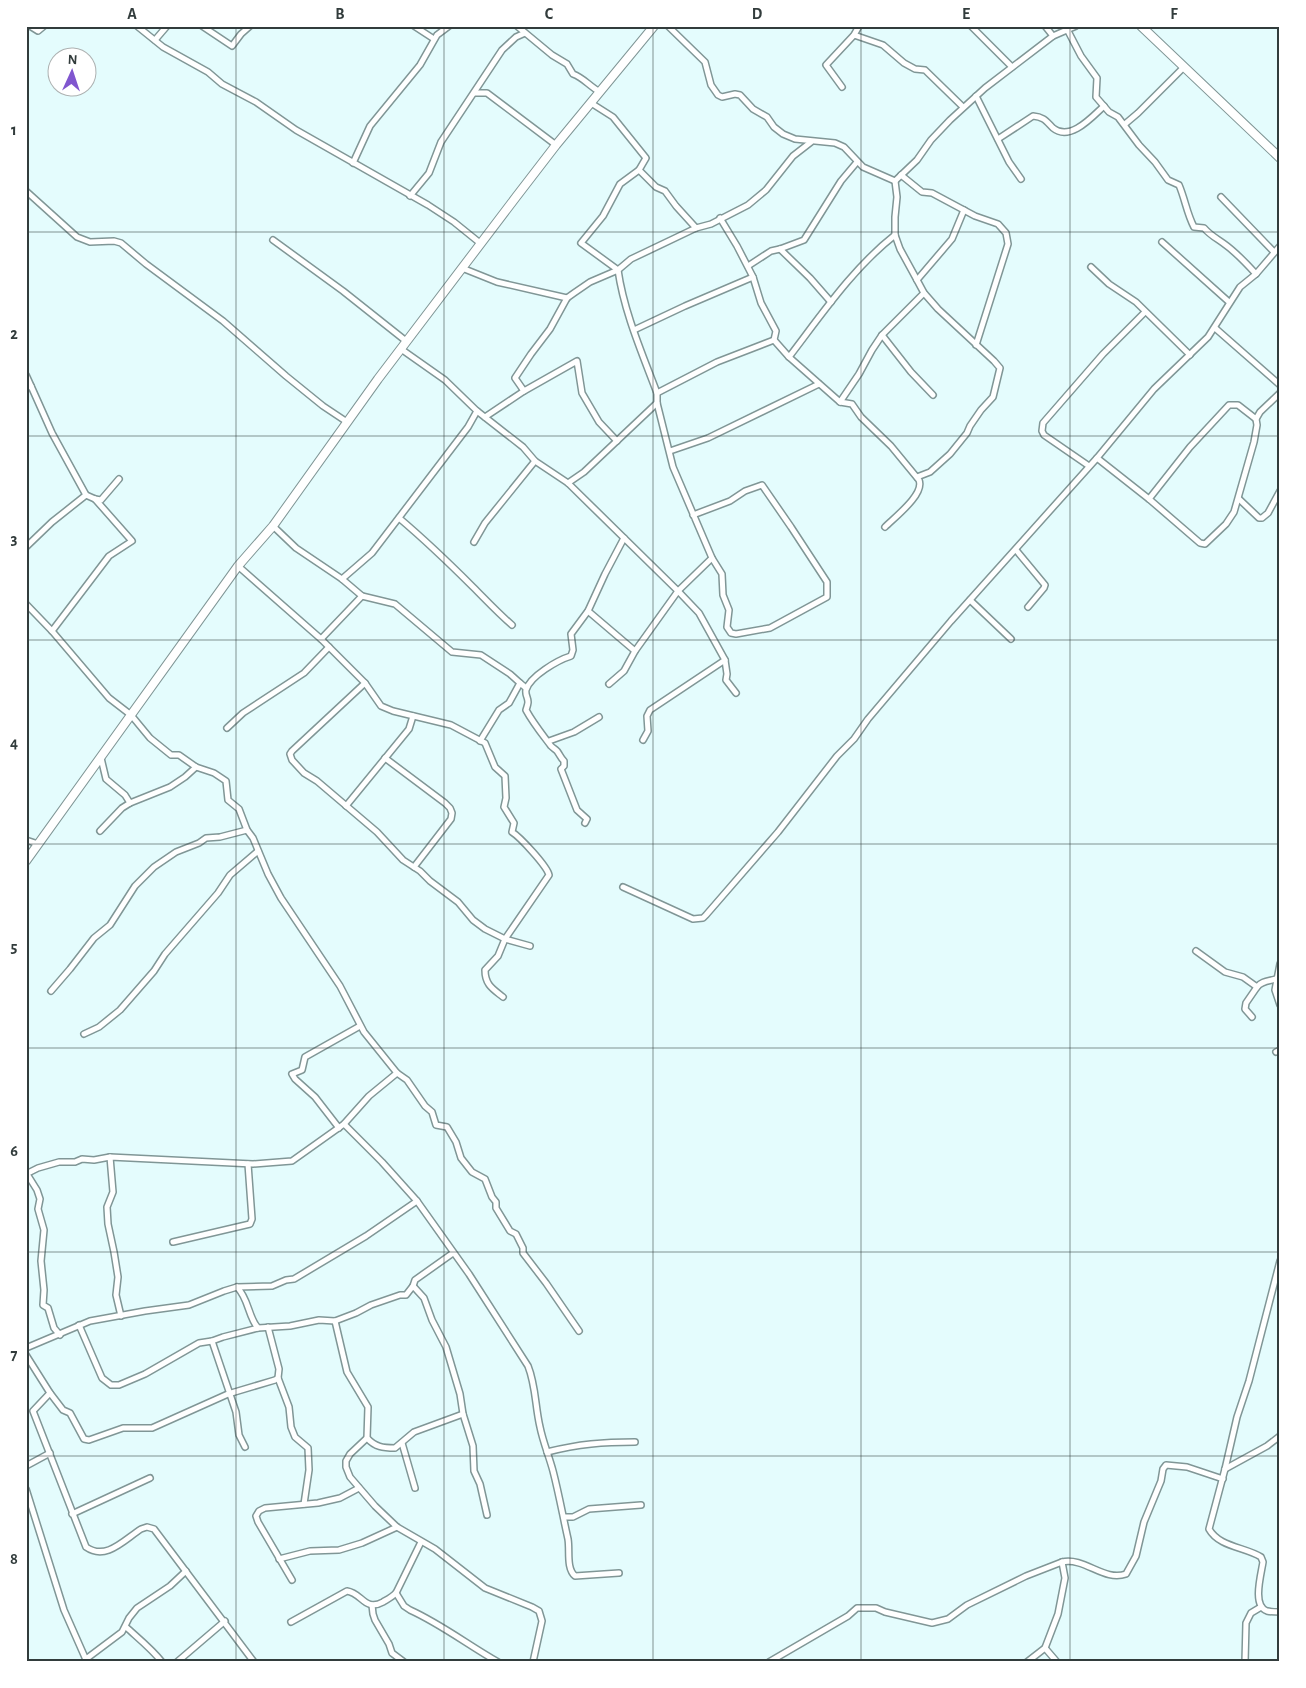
<svg xmlns="http://www.w3.org/2000/svg" width="1306" height="1688" font-family="'Alegreya Sans',sans-serif">
  <style>
    .lines { fill: none; stroke-linecap: round; stroke-linejoin: round }
    .street-casing { stroke: #809696; stroke-width: 8 }
    .primary-casing { stroke: #809696; stroke-width: 10 }
    .street { stroke: #fff; stroke-width: 5 }
    .primary { stroke: #fff; stroke-width: 8 }
    .grid { fill: none; stroke: #323c3c; stroke-width: 1; stroke-opacity: 0.55 }
    .neatline { fill: none; stroke: #323c3c; stroke-width: 2 }
    .grid-label { font-size: 16px; text-anchor: middle; font-weight: bold; fill: #323c3c }
  </style>
  <rect width="100%" height="100%" fill="#e4fcfd"/>
  <g class="lines">
    <g class="street-casing">
      <g id="street">
        <polyline points="30,26 38,31 44,26"/>
        <polyline points="137,26 163,47 208,72 222,84 256,102 296,130 428,205 454,222 480,243"/>
        <polyline points="202,26 232,46 241,34 250,26"/>
        <polyline points="414,26 434,39"/>
        <path d="M 517,26 L 552,55 L 567,64 L 573,74 C 584,78 589,86 600,92"/>
        <polyline points="668,26 705,62 711,85 718,95 722,97 735,94 740,95 753,109 767,117 774,127 783,134 795,139 835,143 844,147 863,167 895,181"/>
        <polyline points="971,26 1012,67"/>
        <polyline points="1045,26 1053,36"/>
        <path d="M 1068,31 L 1081,56 L 1097,78 L 1096,97 L 1109,112 L 1118,117 L 1139,145 L 1155,162 L 1168,180 L 1179,185 C 1185,199 1187,214 1194,227 L 1204,228 C 1210,235 1216,238 1223,243 C 1236,252 1246,263 1256,274"/>
        <polyline points="854,35 883,45 904,63 915,69 925,70 963,107"/>
        <polyline points="155,40 167,26"/>
        <polyline points="842,87 826,65 854,35 859,26"/>
        <polyline points="475,93 487,93 556,145"/>
        <polyline points="976,96 1009,162 1021,179"/>
        <polyline points="591,103 613,117 646,158 639,170 656,187 665,191 676,206 696,228"/>
        <polyline points="1125,124 1138,113 1184,67"/>
        <path d="M 998,139 L 1033,116 C 1044,117 1046,121 1053,128 C 1070,142 1092,117 1104,106"/>
        <polyline points="353,163 370,126 420,65 437,35 449,26"/>
        <path d="M 639,170 L 620,184 L 603,216 L 581,243 L 618,270 C 624,312 642,353 657,393 L 657,403 L 673,467 L 712,558 L 722,574 L 723,595 L 729,610 L 727,627 L 731,633 L 736,634 L 770,628 L 827,597 L 827,582 L 791,527 L 762,485 L 745,491 L 730,501 L 693,515"/>
        <polyline points="901,175 922,192 932,193 975,216 998,224 1006,233 1008,244 976,345"/>
        <polyline points="895,181 897,197 895,217 895,235 900,249 917,280 924,293 938,309 994,361 1000,368 993,397 981,410 970,426 967,433 950,454 930,472 917,477"/>
        <polyline points="895,181 917,160 931,140 950,120 985,88 1053,36 1076,26"/>
        <polyline points="26,191 77,237 90,242 114,241 121,243 146,264 223,321 286,376 323,406 347,422"/>
        <polyline points="410,196 429,173 441,142 502,50 516,37 525,33"/>
        <polyline points="1221,197 1274,252"/>
        <path d="M 720,218 L 737,246 L 753,277 L 761,303 L 776,331 L 774,340 L 789,357 L 840,402 L 852,404 L 861,417 L 891,446 L 919,480 C 925,494 895,517 885,527"/>
        <polyline points="273,240 343,291 406,341"/>
        <polyline points="1162,242 1229,302"/>
        <polyline points="780,249 810,278 831,302"/>
        <polyline points="748,266 771,251 780,249 804,240 841,181 857,162"/>
        <polyline points="1091,267 1109,284 1136,302 1190,355"/>
        <polyline points="462,268 497,282 567,298"/>
        <polyline points="917,280 952,239 964,210"/>
        <polyline points="1215,328 1280,385"/>
        <polyline points="634,330 685,306 753,277"/>
        <polyline points="882,335 911,372 933,395"/>
        <polyline points="401,349 445,380 477,411 523,447 535,461 568,483 678,591 699,613 725,660 727,674 726,680 736,693"/>
        <path d="M 789,357 C 822,314 853,268 895,235"/>
        <polyline points="26,375 31,386 26,388"/>
        <polyline points="31,386 52,433 86,495"/>
        <polyline points="524,391 515,378 531,354 550,329 567,298 574,293 590,282 618,270 631,259 696,228 711,224 748,205 766,190 793,156 811,142"/>
        <polyline points="657,393 717,362 774,340"/>
        <polyline points="840,402 859,374 872,350 882,335 924,293"/>
        <polyline points="485,417 524,391 577,361 582,393 599,422 617,441"/>
        <polyline points="670,451 708,438 819,384"/>
        <polyline points="1097,458 1149,499 1200,543 1205,544 1226,524 1234,512 1254,442 1257,425 1256,419 1260,412 1280,393"/>
        <polyline points="1089,466 1044,435 1042,431 1043,423 1103,354 1145,312"/>
        <polyline points="568,483 584,472 657,403"/>
        <polyline points="1149,499 1190,447 1229,405 1238,405 1256,419"/>
        <polyline points="1239,499 1259,518 1262,518 1268,513 1280,491"/>
        <path d="M 399,518 C 425,540 449,563 473,587 C 486,600 498,613 512,625"/>
        <polyline points="273,526 296,548 342,579 362,596 395,604 452,652 481,655 510,674 520,683"/>
        <polyline points="474,542 485,523 535,461"/>
        <polyline points="26,547 52,522 86,495 95,499 101,500 119,479"/>
        <polyline points="1016,550 1045,585 1044,588 1028,607"/>
        <path d="M 238,566 L 321,639 L 365,683 L 381,706 L 393,711 L 451,725 L 485,743 L 495,767 L 505,776 L 506,798 L 504,807 L 514,823 L 512,832 C 520,837 547,866 549,875 L 505,939 L 498,956 L 485,970 C 485,985 493,989 503,997"/>
        <polyline points="342,579 372,553 468,427 477,411"/>
        <polyline points="970,600 1011,639"/>
        <polyline points="26,604 52,631 109,698 131,715 150,738 171,755 179,755 196,767 214,773 226,781 228,800 239,809 247,830 253,838 268,874 281,898 340,986 364,1032 397,1073 407,1080 425,1106 432,1112 436,1125 447,1127 456,1142 461,1158 472,1172 485,1179 492,1197 496,1202 496,1208 510,1231 516,1234 523,1248 523,1253 546,1283 579,1331"/>
        <polyline points="588,611 635,651"/>
        <polyline points="52,631 109,556 132,541 95,499"/>
        <polyline points="321,639 362,596"/>
        <polyline points="365,683 292,751 290,754 292,760 304,773 317,781 377,832 403,860 420,871 430,881 458,902 473,920 485,929 505,939 530,946"/>
        <polyline points="609,684 624,671 635,651 678,591 712,558"/>
        <polyline points="227,728 243,713 304,673 329,647"/>
        <polyline points="643,740 648,731 647,716 650,710 725,660"/>
        <polyline points="480,741 499,710 509,703 520,683 526,688"/>
        <polyline points="549,741 574,732 599,717"/>
        <polyline points="101,758 106,779 125,795 130,803"/>
        <polyline points="385,758 445,803 450,808 452,813 451,819 414,867"/>
        <polyline points="346,806 409,729 413,716"/>
        <path d="M 585,823 L 587,819 L 577,810 L 561,769 L 564,766 L 564,761 C 560,757 560,755 557,751 C 555,749 553,748 551,746 C 542,734 533,723 526,710 C 527,707 528,704 528,702 C 528,697 525,695 526,690 C 530,676 558,660 571,656 L 573,650 L 571,634 L 588,611 L 605,574 L 624,538"/>
        <polyline points="100,831 122,808 130,803 170,787 185,777 196,767"/>
        <polyline points="26,840 38,844"/>
        <polyline points="623,887 693,919 703,918 706,915 778,832 837,756 854,739 868,719 951,621 1097,458 1154,389 1208,337 1240,287 1256,274 1280,246"/>
        <path d="M 1196,951 L 1225,972 L 1243,977 L 1257,987 C 1261,981 1269,981 1276,979"/>
        <polyline points="1280,964 1275,990 1280,1005"/>
        <polyline points="51,991 70,969 94,938 110,925 135,886 154,867 176,852 199,843 206,838 220,837 247,830"/>
        <polyline points="1252,1017 1245,1009 1246,1003 1257,987"/>
        <polyline points="84,1034 99,1027 120,1010 154,971 165,954 218,893 230,875 258,851"/>
        <polyline points="1276,1052 1280,1050"/>
        <path d="M 344,1124 L 382,1162 L 417,1201 L 469,1274 L 528,1366 C 536,1386 535,1406 540,1427 C 543,1442 549,1456 553,1471 C 559,1494 563,1517 568,1539 C 570,1551 566,1568 575,1576 L 619,1573"/>
        <polyline points="339,1128 315,1097 295,1079 292,1074 302,1070 305,1057 360,1026"/>
        <polyline points="110,1157 113,1192 107,1207 108,1224 114,1252 118,1277 116,1295 121,1316"/>
        <polyline points="26,1174 38,1168 59,1162 75,1162 82,1159 94,1160 110,1157 253,1164 292,1161 344,1124 369,1096 397,1073"/>
        <polyline points="27,1174 37,1190 40,1199 38,1209 44,1230 41,1261 44,1290 43,1305 48,1308 54,1328 60,1335"/>
        <polyline points="173,1242 250,1224 252,1219 248,1164"/>
        <path d="M 1280,1261 L 1249,1381 L 1237,1417 L 1225,1469 L 1209,1529 C 1219,1547 1245,1547 1261,1557 L 1263,1562 C 1261,1575 1252,1606 1267,1611 C 1271,1612 1276,1612 1280,1612"/>
        <polyline points="413,1286 424,1298 432,1320 446,1347 460,1394 463,1414 473,1446 474,1471 480,1484 487,1515"/>
        <path d="M 237,1287 C 249,1299 248,1317 258,1328"/>
        <path d="M 335,1321 L 347,1372 L 368,1407 L 367,1438 C 375,1447 383,1448 395,1448 L 414,1432 L 463,1414"/>
        <polyline points="79,1325 102,1378 111,1385 119,1385 145,1374 199,1343 212,1341 223,1337 258,1328 290,1326 319,1320 335,1321 356,1313 371,1305 400,1295 406,1295 413,1286 415,1280 453,1253"/>
        <polyline points="212,1341 236,1412 239,1435 245,1447"/>
        <polyline points="26,1348 90,1321 145,1311 189,1305 224,1291 237,1287 272,1286 286,1280 294,1279 366,1236 417,1201"/>
        <polyline points="26,1355 50,1393 63,1410 70,1413 84,1439 89,1440 123,1428 152,1428 228,1394 275,1380 278,1378 279,1369 268,1327"/>
        <polyline points="278,1378 289,1407 291,1427 295,1437 308,1448 309,1470 304,1504"/>
        <path d="M 50,1393 L 33,1411 L 86,1547 C 106,1561 124,1540 141,1529 L 147,1527 L 154,1529 L 254,1662"/>
        <polyline points="367,1438 350,1454 346,1461 346,1467 350,1477 375,1506 397,1527 435,1549 485,1588 532,1607 539,1611 542,1621 533,1662"/>
        <polyline points="402,1443 415,1488"/>
        <path d="M 547,1452 C 579,1444 603,1442 635,1442"/>
        <polyline points="26,1466 50,1453"/>
        <polyline points="1225,1469 1267,1446 1280,1436"/>
        <polyline points="26,1489 64,1610 87,1662"/>
        <polyline points="72,1514 150,1478"/>
        <polyline points="564,1517 573,1517 589,1509 641,1505"/>
        <polyline points="279,1559 310,1551 339,1550 362,1543 397,1527"/>
        <path d="M 1062,1562 C 1085,1557 1104,1582 1126,1574 L 1136,1556 L 1144,1522 L 1161,1481 L 1163,1469 L 1166,1465 L 1187,1467 L 1223,1479"/>
        <polyline points="292,1580 258,1522 256,1516 259,1511 265,1508 318,1503 340,1498 359,1488"/>
        <path d="M 396,1593 L 404,1606 L 410,1610 C 441,1624 468,1645 498,1662"/>
        <polyline points="372,1605 373,1614 375,1620 389,1644 392,1653 404,1662"/>
        <path d="M 291,1622 L 347,1591 C 362,1593 365,1612 383,1602 C 388,1599 392,1597 396,1593 L 421,1542"/>
        <path d="M 126,1627 C 138,1638 152,1649 162,1662"/>
        <polyline points="1045,1648 1057,1662"/>
        <polyline points="86,1659 122,1632 129,1618 137,1608 170,1586 186,1571"/>
        <polyline points="177,1662 225,1621"/>
        <polyline points="769,1662 848,1616 857,1608 876,1608 885,1612 932,1623 948,1619 967,1605 1026,1576 1062,1562 1065,1578 1058,1614 1045,1648 1027,1662"/>
        <polyline points="1245,1662 1246,1623 1251,1613 1261,1607"/>
      </g>
    </g>
    <g class="primary-casing">
      <g id="primary">
        <polyline points="1141,26 1280,158"/>
        <polyline points="26,861 238,566 273,526 378,379 516,197 556,145 654,26"/>
      </g>
    </g>
    <use href="#street" class="street"/>
    <use href="#primary" class="primary"/>
  </g>
  <path class="grid" d="M 236,26 L 236,1662M 444,26 L 444,1662M 653,26 L 653,1662M 861,26 L 861,1662M 1070,26 L 1070,1662M 26,232 L 1280,232M 26,436 L 1280,436M 26,640 L 1280,640M 26,844 L 1280,844M 26,1048 L 1280,1048M 26,1252 L 1280,1252M 26,1456 L 1280,1456"/>
  <rect width="1306" height="1688" fill="none" stroke="#ffffff" stroke-width="55"/>
  <g transform="translate(72 72) rotate(3)"><circle r="24" fill="#ffffff" stroke="#adb1b1"/>
  <path d="M0-4L9 19L0 12L-9 19Z" fill="#8056cf"/>
  <text y="-8" font-size="14" font-weight="bold" text-anchor="middle" fill="#323c3c">N</text>
  </g>
  <rect x="28" y="28" width="1250" height="1632" class="neatline"/>
  <g class="grid-label">
    <text x="132" y="19">A</text>
    <text x="340" y="19">B</text>
    <text x="549" y="19">C</text>
    <text x="757" y="19">D</text>
    <text x="966" y="19">E</text>
    <text x="1174" y="19">F</text>
    <text x="14" y="135">1</text>
    <text x="14" y="339">2</text>
    <text x="14" y="544">3</text>
    <text x="14" y="748">4</text>
    <text x="14" y="952">5</text>
    <text x="14" y="1156">6</text>
    <text x="14" y="1360">7</text>
    <text x="14" y="1564">8</text>
  </g>
</svg>
